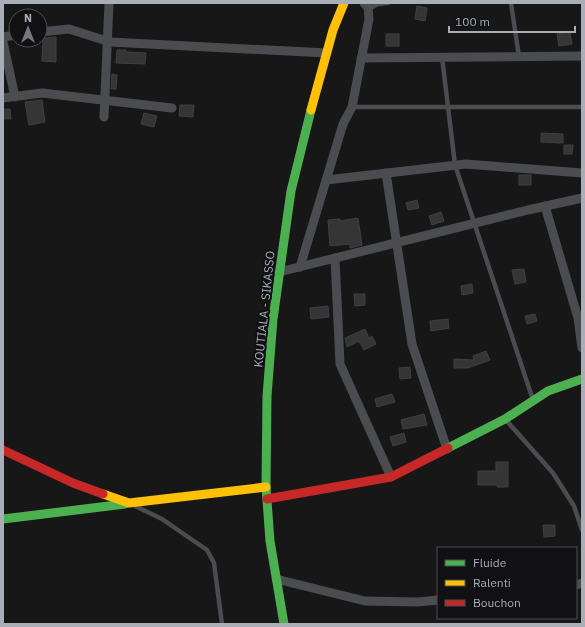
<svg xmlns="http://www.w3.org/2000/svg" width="585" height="627" font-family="'IBM Plex Sans',sans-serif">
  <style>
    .building { fill: #353536; stroke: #3f4043 }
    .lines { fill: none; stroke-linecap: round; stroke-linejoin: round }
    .lane { stroke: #4b4c50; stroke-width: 4.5 }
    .street { stroke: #4b4c50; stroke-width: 9 }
    .fast { stroke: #4caf50; stroke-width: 9 }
    .slow { stroke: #ffc107; stroke-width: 9 }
    .jam { stroke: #c62828; stroke-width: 9 }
    .labels { text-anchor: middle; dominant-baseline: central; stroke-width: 4; stroke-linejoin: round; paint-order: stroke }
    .street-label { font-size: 12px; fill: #a8adb8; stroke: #111113 }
  </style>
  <rect width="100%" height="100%" fill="#171717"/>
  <g class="building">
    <polygon points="417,6 427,8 425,21 415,19"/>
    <polygon points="570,32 572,44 559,46 557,34"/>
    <rect x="386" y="34" width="13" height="12"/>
    <polygon points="56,37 56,62 42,61 43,38"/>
    <polygon points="117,50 126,50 126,52 146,53 145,64 116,63"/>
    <polygon points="112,74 117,75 116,89 111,89"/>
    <polygon points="42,100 45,122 29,125 25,102"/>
    <polygon points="180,105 194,105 193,117 179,116"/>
    <polygon points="3,109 10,109 11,119 3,119"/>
    <polygon points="144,113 157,116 154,127 141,124"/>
    <polygon points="541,133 563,134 563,143 541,142"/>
    <polygon points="564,145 573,145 572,154 564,154"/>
    <rect x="519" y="175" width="12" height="10"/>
    <polygon points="417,200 419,208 408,210 406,203"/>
    <polygon points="441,212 444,221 432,225 429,216"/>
    <polygon points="358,218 362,245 350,248 350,244 330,246 328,220 340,219 340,221"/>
    <polygon points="524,269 526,282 515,284 512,270"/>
    <polygon points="472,284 473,293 462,295 461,286"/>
    <polygon points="354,294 365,294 365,305 355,306"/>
    <polygon points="328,306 329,317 311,319 310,308"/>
    <polygon points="535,314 537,321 527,324 525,316"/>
    <polygon points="448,319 449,328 431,331 430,321"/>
    <polygon points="365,329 369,338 372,336 376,344 364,350 359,341 347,347 345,338"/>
    <polygon points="486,351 490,360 468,368 454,368 454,359 474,360 473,356"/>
    <polygon points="410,367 411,378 400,379 399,368"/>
    <polygon points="392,394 395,402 377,407 375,399"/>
    <polygon points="424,414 427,425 403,429 401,420"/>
    <polygon points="404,433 406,442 393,446 390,437"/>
    <polygon points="496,462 508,462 508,487 497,487 497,485 478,485 478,471 496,471"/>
    <polygon points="543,525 555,525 555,536 544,537"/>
  </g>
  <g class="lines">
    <g class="lane">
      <polyline points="511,3 519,57"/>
      <polyline points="368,9 378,4 388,3"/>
      <polyline points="442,57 455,165 533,400"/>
      <polyline points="352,107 582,107"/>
      <polyline points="506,420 553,473 574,506 582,530"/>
      <polyline points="135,506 162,519 207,550 214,563 222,624"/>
    </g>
    <g class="street">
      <polyline points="40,32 69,29 110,42 327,53"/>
      <polyline points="3,37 16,35"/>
      <polyline points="3,42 15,97"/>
      <polyline points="361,58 582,56"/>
      <polyline points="3,98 42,93 172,108"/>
      <polyline points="104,117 109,3"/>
      <polyline points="386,173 412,344 447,449"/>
      <polyline points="326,180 466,164 582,173"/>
      <polyline points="545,206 578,318 582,348"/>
      <polyline points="335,258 340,364 391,477"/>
      <polyline points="300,267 343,124 352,107 369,19 368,7 364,3"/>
      <polyline points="279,272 528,210 582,198"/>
      <polyline points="276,579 365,601 418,602 438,600"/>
      <polyline points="576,585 582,583"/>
    </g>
    <g class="fast">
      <polyline points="448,448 505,419 548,391 582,379"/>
      <polyline points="3,519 125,504"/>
      <polyline points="284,624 270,541 266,487 267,396 273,319 291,191 311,110"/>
    </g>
    <g class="slow">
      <polyline points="311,110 333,30 344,3"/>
      <polyline points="103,494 129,503 266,487"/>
    </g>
    <g class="jam">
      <polyline points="3,450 73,483 103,494"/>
      <polyline points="267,499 391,477 448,448"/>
    </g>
  </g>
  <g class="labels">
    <g class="street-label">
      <text transform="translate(264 309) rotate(-84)">KOUTIALA - SIKASSO</text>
    </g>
  </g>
  <rect width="585" height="627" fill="none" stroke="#a8adb8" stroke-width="8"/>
  <rect x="437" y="547" width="140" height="72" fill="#111113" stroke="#4d4f55"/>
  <rect x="445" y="560" width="20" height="6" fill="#4caf50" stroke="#4d4f55"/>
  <text x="473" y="567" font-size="12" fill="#a8adb8">Fluide</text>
  <rect x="445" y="580" width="20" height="6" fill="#ffc107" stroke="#4d4f55"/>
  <text x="473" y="587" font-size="12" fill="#a8adb8">Ralenti</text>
  <rect x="445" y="600" width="20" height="6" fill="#c62828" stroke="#4d4f55"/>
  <text x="473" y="607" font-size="12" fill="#a8adb8">Bouchon</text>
  <g transform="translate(28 28)"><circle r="19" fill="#111113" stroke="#4d4f55"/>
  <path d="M0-3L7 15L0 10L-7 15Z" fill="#757880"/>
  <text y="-6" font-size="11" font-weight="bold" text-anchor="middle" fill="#a8adb8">N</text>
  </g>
  <path d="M449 26v6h126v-6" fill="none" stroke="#a8adb8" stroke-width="2"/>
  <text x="455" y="26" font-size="12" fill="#a8adb8" stroke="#111113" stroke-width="3" paint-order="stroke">100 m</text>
</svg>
